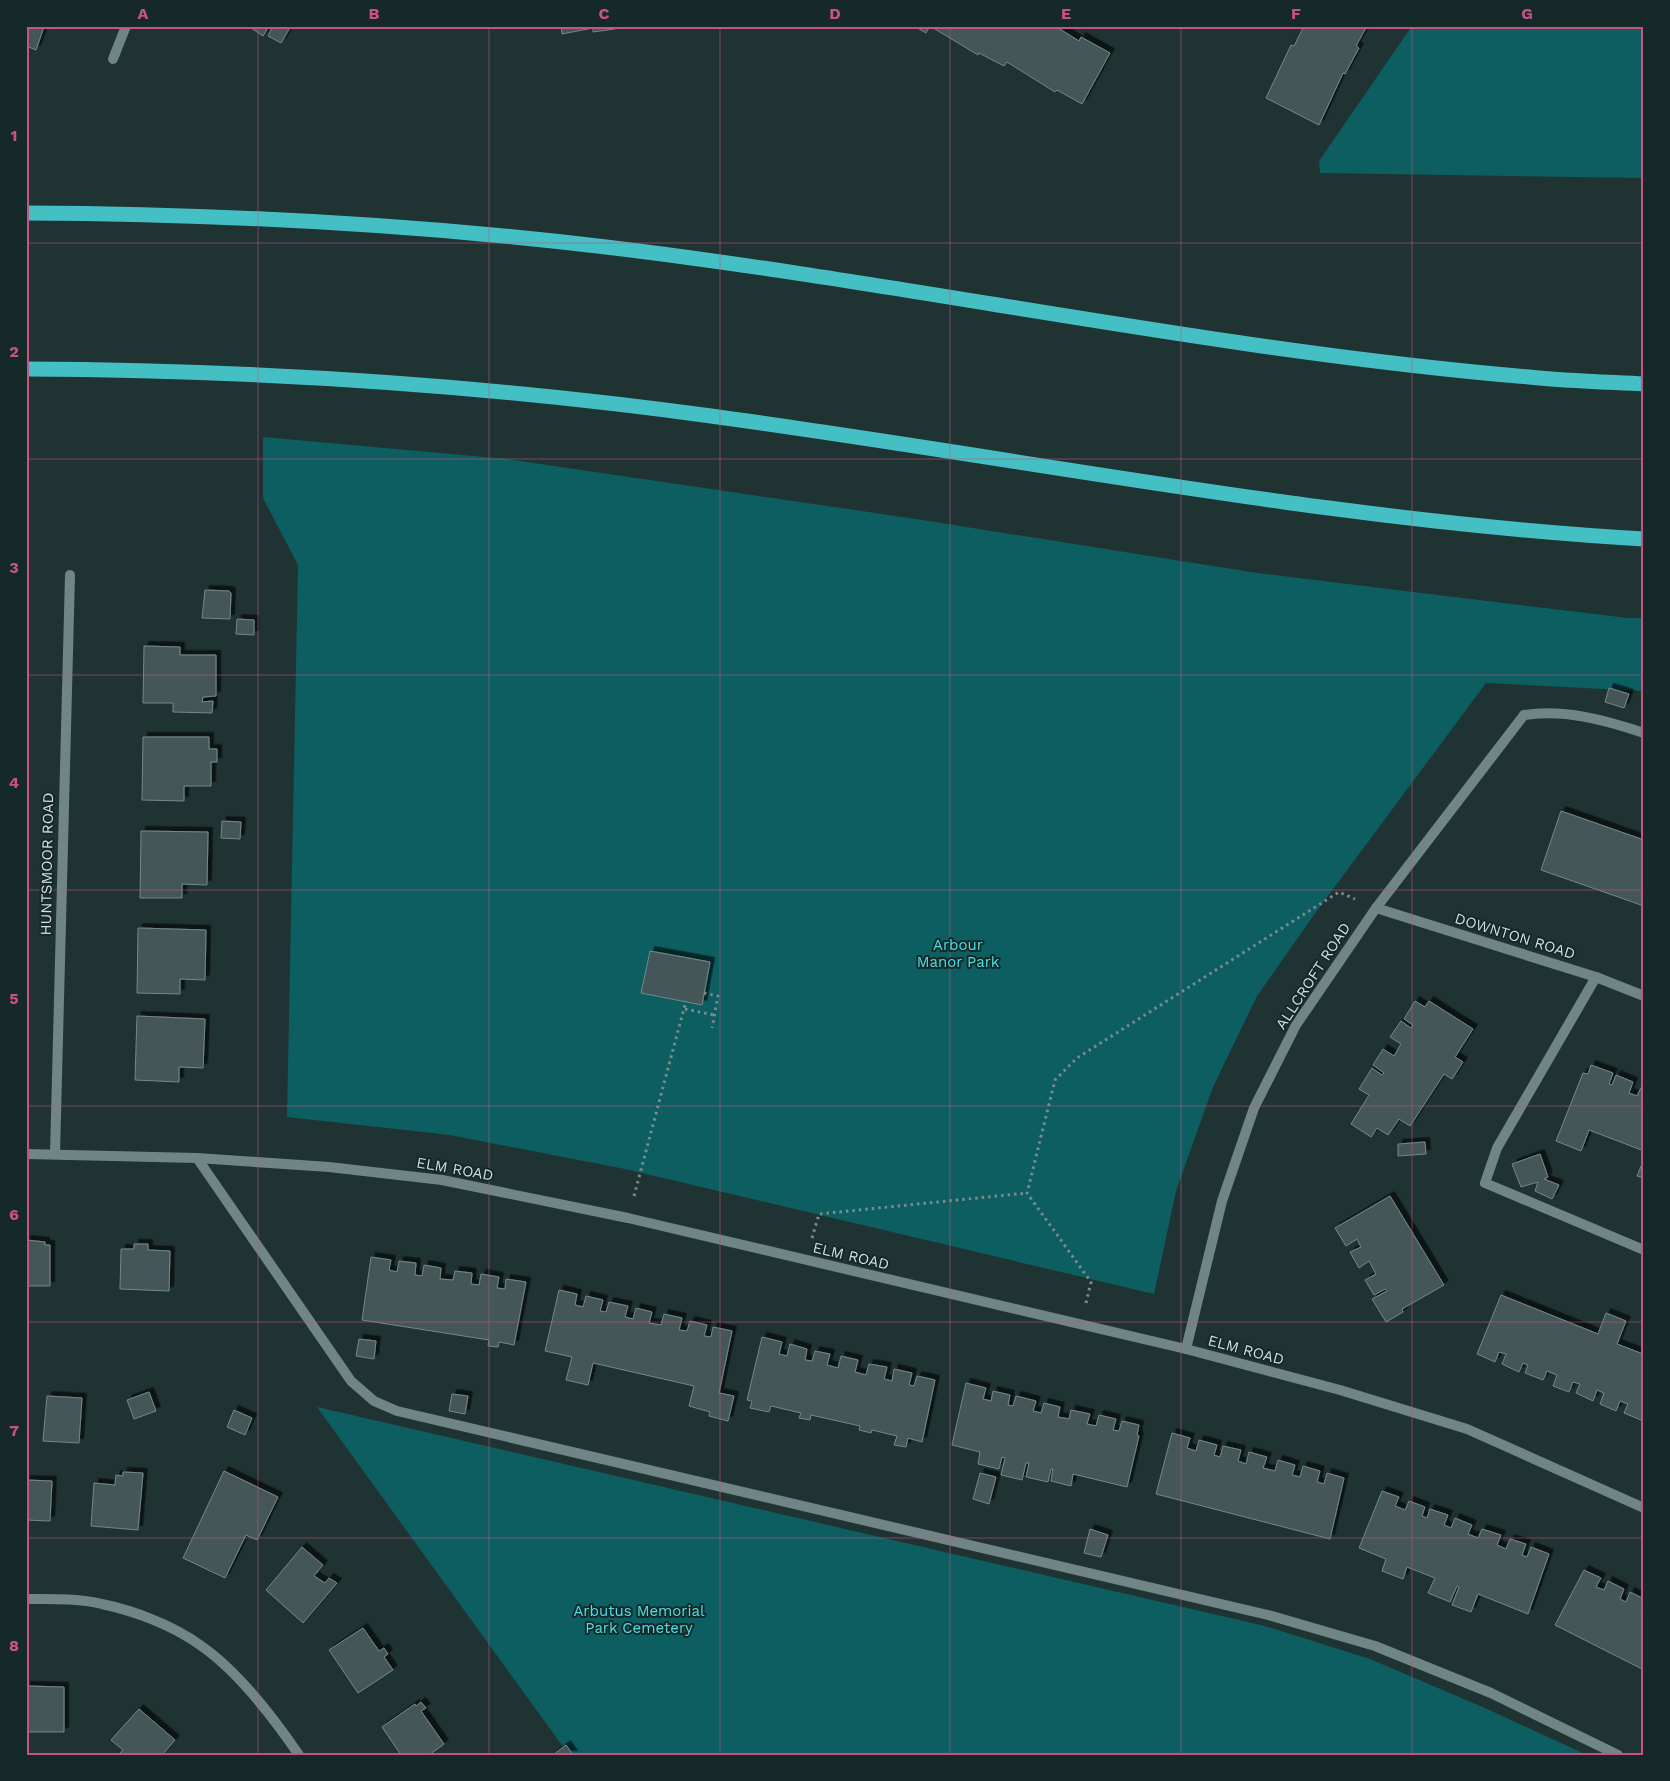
<svg xmlns="http://www.w3.org/2000/svg" width="1670" height="1781" font-family="'Work Sans',sans-serif">
  <style>
    .green { fill: #0c5e61 }
    .building { fill: #445758; stroke: #738889; filter: url(#shadow) }
    .lines { fill: none; stroke-linecap: round; stroke-linejoin: round }
    .path { stroke: #7c8b8c; stroke-width: 3; stroke-dasharray: 2.5 4; stroke-linecap: butt }
    .service { stroke: #708585; stroke-width: 10 }
    .minor { stroke: #708585; stroke-width: 10 }
    .motorway { stroke: #44bfc3; stroke-width: 15 }
    .grid { fill: none; stroke: #c75383; stroke-width: 1; stroke-opacity: 0.55 }
    .labels { text-anchor: middle; dominant-baseline: central; stroke-width: 4; stroke-linejoin: round; paint-order: stroke }
    .street-label { font-size: 15px; fill: #d3dedf; stroke: #162929 }
    .park-label { font-size: 15px; fill: #49e1e6; stroke: #162929 }
    .neatline { fill: none; stroke: #c75383; stroke-width: 2 }
    .grid-label { font-size: 16px; text-anchor: middle; font-weight: bold; fill: #c75383 }
  </style>
  <defs>
    <filter id="shadow"><feDropShadow dx="4.5" dy="-4.5" stdDeviation="0" flood-color="#0009"/></filter>
  </defs>
  <rect width="100%" height="100%" fill="#203333"/>
  <g class="green">
    <polygon points="1412,26 1644,26 1644,178 1320,173 1319,161"/>
    <polygon points="263,437 507,459 916,519 1257,573 1628,618 1644,618 1644,691 1486,683 1316,912 1257,996 1213,1087 1176,1191 1154,1294 625,1169 450,1135 287,1117 298,565 263,498"/>
    <polygon points="317,1407 1265,1626 1370,1659 1485,1708 1587,1755 569,1755"/>
  </g>
  <g class="building">
    <polygon points="26,26 50,26 49,29 44,27 36,50 26,46"/>
    <polygon points="248,26 269,26 263,36"/>
    <polygon points="273,26 291,26 281,43 268,36"/>
    <polygon points="561,26 635,26 593,32 593,28 562,34"/>
    <polygon points="914,26 930,26 926,33"/>
    <polygon points="930,26 1055,26 1079,41 1081,37 1110,53 1082,104 1057,90 1055,92 1007,62 1004,66 979,53 978,55"/>
    <polygon points="1304,26 1367,26 1356,46 1359,48 1345,74 1343,73 1319,125 1266,98 1291,45 1294,46"/>
    <polygon points="205,590 229,591 231,593 230,619 202,618"/>
    <polygon points="237,619 254,620 254,635 236,634"/>
    <polygon points="144,646 180,647 180,655 216,655 216,696 203,697 202,702 213,701 212,713 173,712 173,703 143,703"/>
    <polygon points="1609,688 1629,694 1624,708 1605,702"/>
    <polygon points="143,737 209,737 209,749 217,749 217,762 211,762 211,786 184,786 184,801 142,800"/>
    <polygon points="1561,811 1644,840 1644,906 1541,870"/>
    <polygon points="222,821 241,822 240,839 221,838"/>
    <polygon points="141,831 208,832 207,885 182,884 182,898 140,898"/>
    <polygon points="138,928 206,930 205,980 180,979 180,994 137,993"/>
    <polygon points="650,951 710,962 702,1005 641,993"/>
    <polygon points="1415,1001 1425,1007 1429,1001 1473,1029 1455,1057 1463,1062 1452,1079 1444,1074 1410,1126 1399,1119 1388,1135 1377,1128 1371,1137 1351,1124 1369,1095 1359,1089 1372,1068 1382,1075 1384,1073 1373,1065 1383,1049 1394,1056 1401,1044 1390,1037 1401,1021 1411,1028 1413,1025 1404,1019"/>
    <polygon points="137,1016 205,1019 203,1068 179,1067 179,1082 135,1080"/>
    <polygon points="1591,1065 1613,1073 1609,1084 1612,1085 1616,1075 1633,1082 1629,1093 1637,1096 1642,1086 1644,1086 1644,1151 1589,1130 1581,1151 1556,1141 1583,1073 1588,1074"/>
    <polygon points="1425,1142 1426,1154 1398,1156 1398,1144"/>
    <polygon points="1540,1154 1548,1177 1544,1179 1559,1185 1552,1199 1535,1191 1538,1182 1521,1187 1512,1164"/>
    <polygon points="1644,1159 1644,1178 1637,1176"/>
    <polygon points="1390,1196 1444,1285 1402,1309 1403,1312 1386,1322 1372,1299 1387,1291 1385,1289 1374,1295 1365,1280 1376,1274 1369,1261 1359,1268 1350,1252 1361,1247 1357,1239 1346,1246 1335,1228"/>
    <polygon points="26,1240 45,1242 45,1245 50,1245 50,1286 26,1286"/>
    <polygon points="134,1244 148,1244 148,1250 170,1251 169,1291 120,1289 121,1249 134,1249"/>
    <polygon points="371,1257 391,1260 389,1270 397,1272 399,1261 416,1263 415,1275 422,1276 424,1265 441,1268 440,1279 453,1280 455,1271 472,1273 471,1284 479,1285 481,1274 499,1277 497,1288 505,1289 506,1279 526,1282 514,1345 499,1342 498,1347 488,1346 489,1340 362,1320"/>
    <polygon points="559,1290 577,1294 575,1305 583,1307 586,1296 603,1300 600,1311 606,1312 609,1302 628,1306 625,1317 633,1319 636,1308 652,1312 649,1323 661,1325 664,1314 682,1318 679,1330 687,1331 690,1321 707,1325 704,1336 711,1337 713,1327 732,1331 719,1393 734,1396 728,1421 709,1416 710,1412 689,1406 694,1386 593,1363 588,1385 566,1380 572,1357 545,1351"/>
    <polygon points="1501,1295 1598,1334 1606,1313 1626,1321 1617,1344 1643,1354 1644,1351 1644,1414 1641,1420 1624,1413 1628,1404 1620,1401 1616,1411 1600,1404 1604,1393 1597,1390 1593,1401 1576,1393 1580,1384 1573,1382 1569,1392 1553,1386 1557,1375 1547,1371 1543,1380 1525,1373 1528,1365 1523,1363 1519,1372 1502,1364 1506,1354 1499,1352 1495,1362 1477,1354"/>
    <polygon points="762,1337 782,1342 779,1354 787,1356 790,1344 807,1349 805,1360 812,1361 815,1351 830,1354 827,1365 838,1368 841,1356 858,1360 855,1372 866,1375 869,1364 887,1367 884,1379 892,1381 894,1369 912,1373 909,1385 914,1386 917,1376 935,1380 922,1442 908,1438 906,1447 894,1445 897,1436 872,1430 871,1433 859,1430 860,1426 811,1415 810,1420 799,1418 801,1413 771,1406 769,1412 750,1408 752,1401 747,1400"/>
    <polygon points="359,1339 376,1341 374,1359 356,1356"/>
    <polygon points="966,1383 986,1388 983,1399 991,1401 993,1391 1010,1395 1008,1405 1013,1406 1016,1396 1036,1401 1033,1411 1041,1413 1044,1403 1060,1407 1058,1417 1069,1419 1071,1410 1090,1414 1087,1424 1096,1426 1099,1415 1116,1419 1113,1430 1119,1431 1122,1421 1139,1425 1137,1435 1139,1436 1127,1487 1073,1474 1071,1486 1051,1481 1053,1469 1051,1469 1048,1482 1026,1477 1029,1463 1026,1463 1022,1480 1001,1475 1005,1458 1002,1457 999,1469 978,1464 980,1452 952,1445"/>
    <polygon points="149,1392 156,1411 134,1419 127,1400"/>
    <polygon points="452,1394 468,1396 465,1414 449,1411"/>
    <polygon points="47,1396 82,1398 79,1443 43,1441"/>
    <polygon points="234,1410 252,1418 245,1435 227,1427"/>
    <polygon points="1172,1433 1190,1438 1187,1448 1196,1451 1199,1440 1217,1445 1214,1455 1220,1457 1223,1446 1241,1450 1238,1461 1246,1464 1249,1452 1267,1457 1263,1468 1275,1471 1278,1460 1295,1465 1292,1475 1300,1477 1303,1466 1320,1471 1317,1482 1324,1484 1327,1473 1344,1478 1330,1539 1156,1494"/>
    <polygon points="224,1471 278,1497 257,1540 246,1535 225,1578 183,1558"/>
    <polygon points="123,1472 143,1473 138,1530 91,1526 94,1483 115,1485 116,1475 123,1476"/>
    <polygon points="980,1473 996,1477 989,1504 973,1499"/>
    <polygon points="26,1480 52,1481 50,1521 26,1520"/>
    <polygon points="1382,1491 1399,1497 1395,1506 1405,1510 1409,1501 1425,1507 1422,1516 1427,1518 1430,1509 1448,1515 1444,1525 1451,1528 1455,1518 1472,1525 1468,1534 1478,1538 1482,1529 1501,1535 1497,1545 1506,1549 1510,1539 1526,1544 1522,1555 1527,1557 1531,1547 1549,1554 1528,1614 1478,1594 1471,1612 1452,1605 1459,1587 1457,1586 1450,1602 1428,1593 1435,1578 1407,1567 1403,1579 1382,1571 1386,1559 1359,1548"/>
    <polygon points="1090,1529 1108,1535 1101,1557 1084,1553"/>
    <polygon points="302,1547 323,1565 314,1576 325,1583 329,1578 337,1583 303,1623 266,1590"/>
    <polygon points="1584,1570 1601,1578 1596,1587 1604,1590 1608,1581 1624,1589 1620,1599 1626,1602 1630,1592 1644,1599 1641,1609 1644,1611 1644,1670 1555,1625"/>
    <polygon points="363,1628 379,1651 384,1648 388,1654 384,1657 393,1670 358,1693 329,1650"/>
    <polygon points="26,1686 64,1687 64,1732 26,1732"/>
    <polygon points="421,1702 426,1708 421,1711 444,1744 429,1755 401,1755 382,1727 415,1704 416,1706"/>
    <polygon points="139,1709 175,1740 162,1755 118,1755 123,1750 111,1740"/>
    <polygon points="566,1745 573,1755 553,1755"/>
  </g>
  <g class="lines">
    <g class="path">
      <polyline points="704,993 718,996 712,1028"/>
      <polyline points="685,1009 714,1015"/>
      <polyline points="634,1196 686,1001"/>
      <polyline points="812,1238 819,1214 1027,1193"/>
      <polyline points="1086,1303 1091,1282 1027,1193 1055,1080 1077,1058 1339,892 1355,899"/>
    </g>
    <g class="service">
      <path d="M 1524,715 C 1565,709 1605,720 1644,733"/>
      <polyline points="1596,977 1497,1148 1485,1183 1644,1250"/>
      <polyline points="197,1158 351,1381 374,1401 397,1411 1268,1615 1375,1646 1491,1693 1618,1755"/>
    </g>
    <g class="minor">
      <polyline points="113,59 126,26"/>
      <polyline points="1376,908 1596,977 1644,996"/>
      <polyline points="26,1154 197,1158 329,1167 442,1180 628,1218 1186,1349 1340,1390 1467,1429 1644,1508"/>
      <polyline points="55,1154 70,575"/>
      <polyline points="1186,1349 1222,1201 1254,1108 1296,1025 1376,908 1524,715"/>
      <path d="M 26,1599 C 51,1599 78,1598 102,1604 C 135,1611 172,1625 200,1645 C 238,1671 273,1717 299,1755"/>
    </g>
    <g class="motorway">
      <path d="M 26,213 C 219,214 414,224 606,247 C 915,284 1219,351 1529,377 C 1567,381 1606,382 1644,384"/>
      <path d="M 26,369 C 255,370 485,385 711,416 C 1022,458 1330,521 1644,539"/>
    </g>
  </g>
  <path class="grid" d="M 258,26 L 258,1755M 489,26 L 489,1755M 720,26 L 720,1755M 950,26 L 950,1755M 1181,26 L 1181,1755M 1412,26 L 1412,1755M 26,243 L 1644,243M 26,459 L 1644,459M 26,675 L 1644,675M 26,890 L 1644,890M 26,1106 L 1644,1106M 26,1322 L 1644,1322M 26,1538 L 1644,1538"/>
  <g class="labels">
    <g class="street-label">
      <text transform="translate(47 864) rotate(-89)">HUNTSMOOR ROAD</text>
      <text transform="translate(1515 936) rotate(17)">DOWNTON ROAD</text>
      <text transform="translate(1313 976) rotate(-57)">ALLCROFT ROAD</text>
      <text transform="translate(455 1169) rotate(10)">ELM ROAD</text>
      <text transform="translate(851 1256) rotate(13)">ELM ROAD</text>
      <text transform="translate(1246 1350) rotate(15)">ELM ROAD</text>
    </g>
    <g class="park-label">
      <text x="958" y="945">Arbour<tspan x="958" dy="17">Manor Park</tspan></text>
      <text x="639" y="1611">Arbutus Memorial<tspan x="639" dy="17">Park Cemetery</tspan></text>
    </g>
  </g>
  <rect width="1670" height="1781" fill="none" stroke="#162929" stroke-width="55"/>
  <rect x="28" y="28" width="1614" height="1726" class="neatline"/>
  <g class="grid-label">
    <text x="143" y="19">A</text>
    <text x="374" y="19">B</text>
    <text x="604" y="19">C</text>
    <text x="835" y="19">D</text>
    <text x="1066" y="19">E</text>
    <text x="1296" y="19">F</text>
    <text x="1527" y="19">G</text>
    <text x="14" y="141">1</text>
    <text x="14" y="357">2</text>
    <text x="14" y="573">3</text>
    <text x="14" y="788">4</text>
    <text x="14" y="1004">5</text>
    <text x="14" y="1220">6</text>
    <text x="14" y="1436">7</text>
    <text x="14" y="1651">8</text>
  </g>
</svg>
